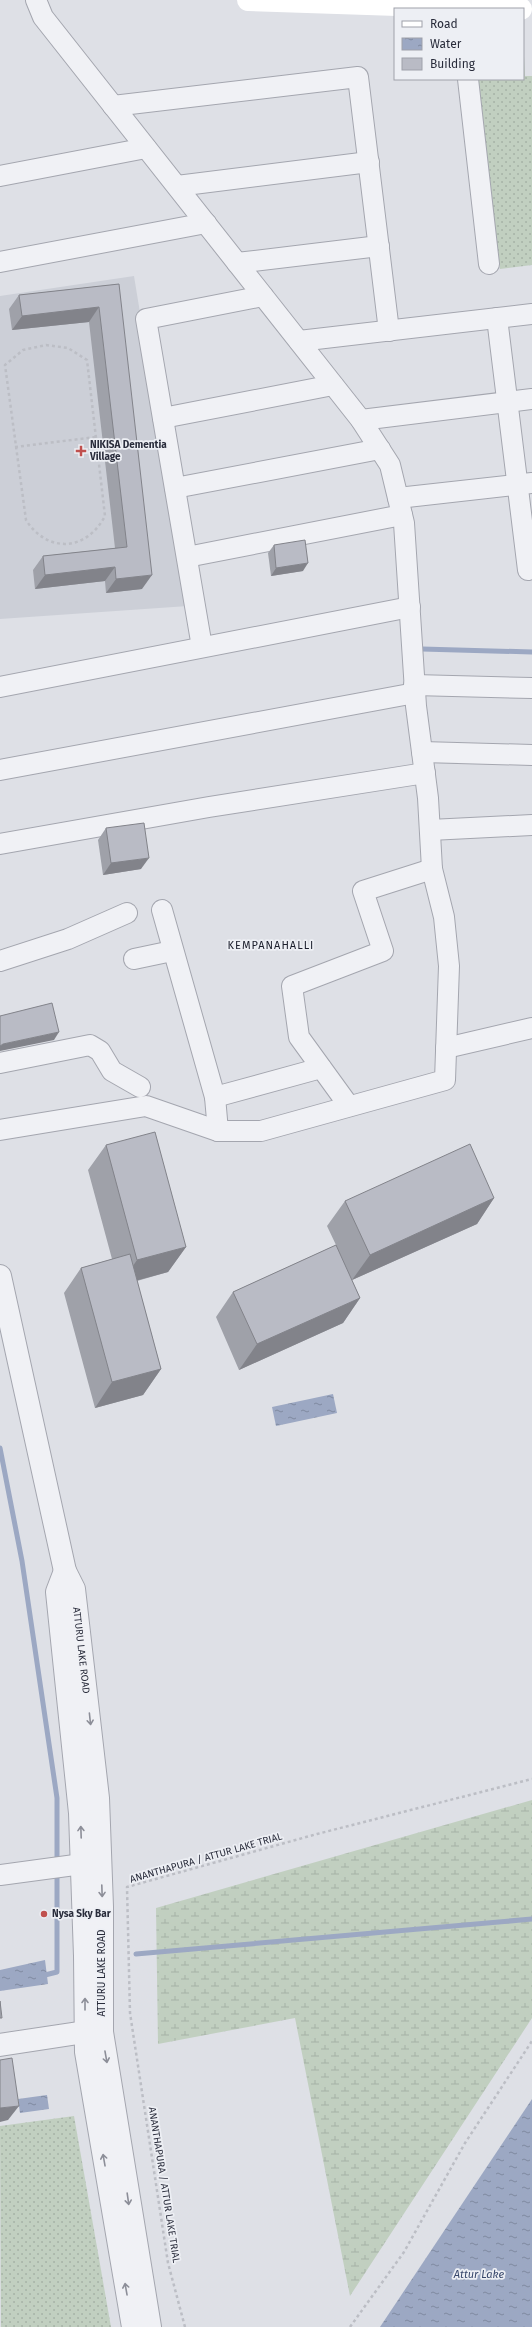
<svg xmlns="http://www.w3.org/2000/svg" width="532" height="2327" font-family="'Fira Sans',sans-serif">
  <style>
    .built { fill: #cccfd7 }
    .grass { fill: url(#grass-dots) }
    .wetland { fill: url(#wetland-marsh) }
    .water { fill: url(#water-ripples) }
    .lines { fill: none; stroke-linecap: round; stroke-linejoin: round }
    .stream { stroke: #9ca8c3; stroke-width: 5 }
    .minor-casing { stroke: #a4a6af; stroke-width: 22 }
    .tertiary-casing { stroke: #a4a6af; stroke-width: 24 }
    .path { stroke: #bcbec5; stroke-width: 2.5; stroke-dasharray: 3 3; stroke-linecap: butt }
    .minor { stroke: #f0f1f5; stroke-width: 20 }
    .tertiary { stroke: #f0f1f5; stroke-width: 22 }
    .secondary { stroke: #fff; stroke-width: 22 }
    .wall { fill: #9fa1a9 }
    .shaded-wall { fill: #82838a }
    .building { fill: #b9bbc5; stroke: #82838a }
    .oneway { stroke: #8c8e98 }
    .poi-dot { fill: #c0504e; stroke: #edeff4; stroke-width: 1.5 }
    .labels { text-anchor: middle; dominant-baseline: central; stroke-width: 3.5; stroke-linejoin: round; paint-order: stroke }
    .poi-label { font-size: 10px; font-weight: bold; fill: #292c3b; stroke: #edeff4; text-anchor: start }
    .street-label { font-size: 10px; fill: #292c3b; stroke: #edeff4 }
    .neighbourhood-label { font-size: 11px; letter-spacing: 1px; fill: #1b1e2c; stroke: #edeff4 }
    .water-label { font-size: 11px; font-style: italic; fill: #37466b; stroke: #edeff4 }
  </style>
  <defs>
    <pattern id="grass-dots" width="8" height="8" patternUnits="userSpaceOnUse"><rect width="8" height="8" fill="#c1cfc0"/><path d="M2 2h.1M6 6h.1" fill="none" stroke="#a6b2a6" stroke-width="1.8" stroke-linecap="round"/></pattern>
    <pattern id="wetland-marsh" width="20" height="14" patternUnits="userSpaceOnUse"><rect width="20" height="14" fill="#c1cfc0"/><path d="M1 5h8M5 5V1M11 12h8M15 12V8" fill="none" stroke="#a6b2a6"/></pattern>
    <pattern id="water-ripples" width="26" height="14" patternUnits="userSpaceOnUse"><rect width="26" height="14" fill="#9ca8c3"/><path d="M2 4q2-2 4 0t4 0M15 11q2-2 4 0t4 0" fill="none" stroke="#7f89a0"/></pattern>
  </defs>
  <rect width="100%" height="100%" fill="#dee0e6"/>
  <polygon class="built" points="134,276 188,606 0,619 0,296"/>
  <g class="grass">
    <polygon points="523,36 525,76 532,76 532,265 500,269 477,79 523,79"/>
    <polygon points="74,2116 111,2327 1,2327 0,2126"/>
  </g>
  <polygon class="wetland" points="532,1800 532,2018 350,2296 295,2018 158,2044 156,1908"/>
  <g class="water">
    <polygon points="333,1394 337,1413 276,1426 272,1407"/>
    <polygon points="45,1960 48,1984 0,1991 0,1970"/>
    <polygon points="47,2095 49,2109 20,2113 18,2099"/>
    <polygon points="532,2099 532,2327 380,2327"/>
  </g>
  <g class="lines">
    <g class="stream">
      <polyline points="422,649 532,652"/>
      <polyline points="0,1448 22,1561 57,1798 57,1864"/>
      <polyline points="136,1954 532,1919"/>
      <polyline points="41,1976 57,1972 57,1872"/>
    </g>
    <g class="minor-casing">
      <g id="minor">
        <polyline points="468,79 489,264"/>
        <polyline points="113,106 358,77 389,331"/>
        <polyline points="0,176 146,148"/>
        <polyline points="177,186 369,162"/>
        <polyline points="0,262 206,223"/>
        <polyline points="237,263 379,246"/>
        <polyline points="497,318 528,570 532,569"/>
        <polyline points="299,341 532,314"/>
        <polyline points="163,418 333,385"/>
        <polyline points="361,420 532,399"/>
        <polyline points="175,488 380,449"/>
        <polyline points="398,498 532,483"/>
        <polyline points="187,557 402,515"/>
        <polyline points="202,647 146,319 263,296"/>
        <polyline points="414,685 532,688"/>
        <polyline points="0,687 410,607"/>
        <polyline points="422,752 532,755"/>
        <polyline points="0,770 415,693"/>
        <polyline points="430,830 532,825"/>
        <polyline points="0,844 209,807 425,773"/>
        <polyline points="162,910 215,1097 321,1068"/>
        <polyline points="134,959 172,951"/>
        <polyline points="0,961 68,939 127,913"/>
        <polyline points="446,1048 532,1028"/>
        <polyline points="0,1063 90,1045 100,1051 112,1071 140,1087"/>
        <polyline points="215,1097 218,1131"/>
        <polyline points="349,1106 299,1037 292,986 383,951 363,891 432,869"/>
        <polyline points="0,1130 146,1106 218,1131 261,1131 445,1080 449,966 444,917 432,869 428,798 416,706 404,523 390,465 361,420 43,17 36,0"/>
        <polyline points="0,1875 97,1862"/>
      </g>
    </g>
    <g class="tertiary-casing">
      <g id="tertiary">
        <path id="s1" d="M 0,1276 L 65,1571 L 74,1589 L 98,1798 L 102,1907 L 102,2032 L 150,2327"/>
        <polyline points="65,1571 57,1592 80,1813 85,1956 86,2052 133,2327"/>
        <polyline points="0,2045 85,2032"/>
      </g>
    </g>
    <g class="path">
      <path d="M 46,345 L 68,348 L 87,360 L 105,516 C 86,552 47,553 26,520 L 5,365 L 23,350 Z"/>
      <polyline points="15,447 96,437"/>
      <polyline points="185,2327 168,2263 130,2013 127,1887 317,1834 532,1779"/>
      <polyline points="350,2327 404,2252 465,2143 532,2041"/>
    </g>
    <use href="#minor" class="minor"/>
    <use href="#tertiary" class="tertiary"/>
    <polyline class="secondary" points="248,0 521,9"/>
  </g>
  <g class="wall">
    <polygon points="119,284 142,589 106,593 105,581 35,589 33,570 43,556 115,548 89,322 12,330 9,309 19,295"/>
    <polygon points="274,545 303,571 271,576 268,553"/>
    <polygon points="106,828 141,869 103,875 98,840"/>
    <polygon points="106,1145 186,1247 168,1272 137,1281 161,1369 143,1395 95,1408 64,1293 81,1268 112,1259 88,1170"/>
    <polygon points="494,1198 477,1224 352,1280 360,1298 343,1323 239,1370 216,1317 233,1292 336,1245 327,1226 345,1201"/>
  </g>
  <g class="shaded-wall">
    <polygon points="99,307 89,322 12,330 22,316"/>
    <polygon points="308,563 303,571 271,576 276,568"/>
    <polygon points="115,567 105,581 35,589 45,575"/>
    <polygon points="152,575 142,589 106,593 116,579"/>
    <polygon points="149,858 141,869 103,875 111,863"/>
    <polygon points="59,1032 54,1040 0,1051 0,1046 3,1044"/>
    <polygon points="494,1198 477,1224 352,1280 370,1255"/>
    <polygon points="186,1247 168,1272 120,1285 137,1260"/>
    <polygon points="360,1298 343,1323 239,1370 257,1344"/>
    <polygon points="161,1369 143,1395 95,1408 112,1382"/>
    <polygon points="19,2106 8,2120 0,2122 0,2108"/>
  </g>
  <g class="building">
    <polygon points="119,284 152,575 116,579 115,567 45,575 43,556 127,547 99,307 22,316 19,295"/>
    <polygon points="305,540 308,563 276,568 274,545"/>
    <polygon points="144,823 149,858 111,863 106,828"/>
    <polygon points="52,1003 59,1032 3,1044 0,1046 0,1016"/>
    <polygon points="155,1132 186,1247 137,1260 106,1145"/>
    <polygon points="470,1144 494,1198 370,1255 345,1201"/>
    <polygon points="336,1245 360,1298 257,1344 233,1292"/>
    <polygon points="130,1254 161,1369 112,1382 81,1268"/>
    <polygon points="0,2001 2,2018 0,2018"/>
    <polygon points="12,2058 19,2106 0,2108 0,2060"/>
  </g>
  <defs><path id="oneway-shaft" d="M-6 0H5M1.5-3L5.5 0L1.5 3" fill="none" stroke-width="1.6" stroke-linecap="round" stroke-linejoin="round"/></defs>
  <g class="oneway">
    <use href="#oneway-shaft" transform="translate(90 1719) rotate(84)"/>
    <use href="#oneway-shaft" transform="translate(81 1832) rotate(-92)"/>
    <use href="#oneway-shaft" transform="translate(102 1891) rotate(88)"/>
    <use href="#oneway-shaft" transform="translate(85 2004) rotate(-90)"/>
    <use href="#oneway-shaft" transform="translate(106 2057) rotate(80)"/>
    <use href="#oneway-shaft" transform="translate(104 2160) rotate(-100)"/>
    <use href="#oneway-shaft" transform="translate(128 2199) rotate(82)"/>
    <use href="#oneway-shaft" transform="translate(126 2289) rotate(-100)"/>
  </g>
  <g class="poi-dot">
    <path d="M79 445h4v4h4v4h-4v4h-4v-4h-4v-4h4z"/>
    <circle cx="44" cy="1914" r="4"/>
  </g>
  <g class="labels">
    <g class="poi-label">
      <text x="90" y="445">NIKISA Dementia<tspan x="90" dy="12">Village</tspan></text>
      <text x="52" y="1914">Nysa Sky Bar</text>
    </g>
    <g class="street-label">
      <text stroke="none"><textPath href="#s1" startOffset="384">ATTURU LAKE ROAD</textPath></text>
      <text transform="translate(206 1858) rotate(-16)">ANANTHAPURA / ATTUR LAKE TRIAL</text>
      <text transform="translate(102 1973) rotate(-90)">ATTURU LAKE ROAD</text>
      <text transform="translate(164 2185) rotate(81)">ANANTHAPURA / ATTUR LAKE TRIAL</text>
    </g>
    <g class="neighbourhood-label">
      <text x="271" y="945">KEMPANAHALLI</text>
    </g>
    <g class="water-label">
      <text x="479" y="2274">Attur Lake</text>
    </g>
  </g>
  <rect x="394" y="8" width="130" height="72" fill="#edeff4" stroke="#9fa1aa"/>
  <rect x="402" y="21" width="20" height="6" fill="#ffffff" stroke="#9fa1aa"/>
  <text x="430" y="28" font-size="12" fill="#292c3b">Road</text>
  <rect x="402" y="38" width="20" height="12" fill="url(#water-ripples)" stroke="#9fa1aa"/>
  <text x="430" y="48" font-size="12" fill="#292c3b">Water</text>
  <rect x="402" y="58" width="20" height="12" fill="#b9bbc5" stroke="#9fa1aa"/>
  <text x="430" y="68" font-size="12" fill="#292c3b">Building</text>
</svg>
